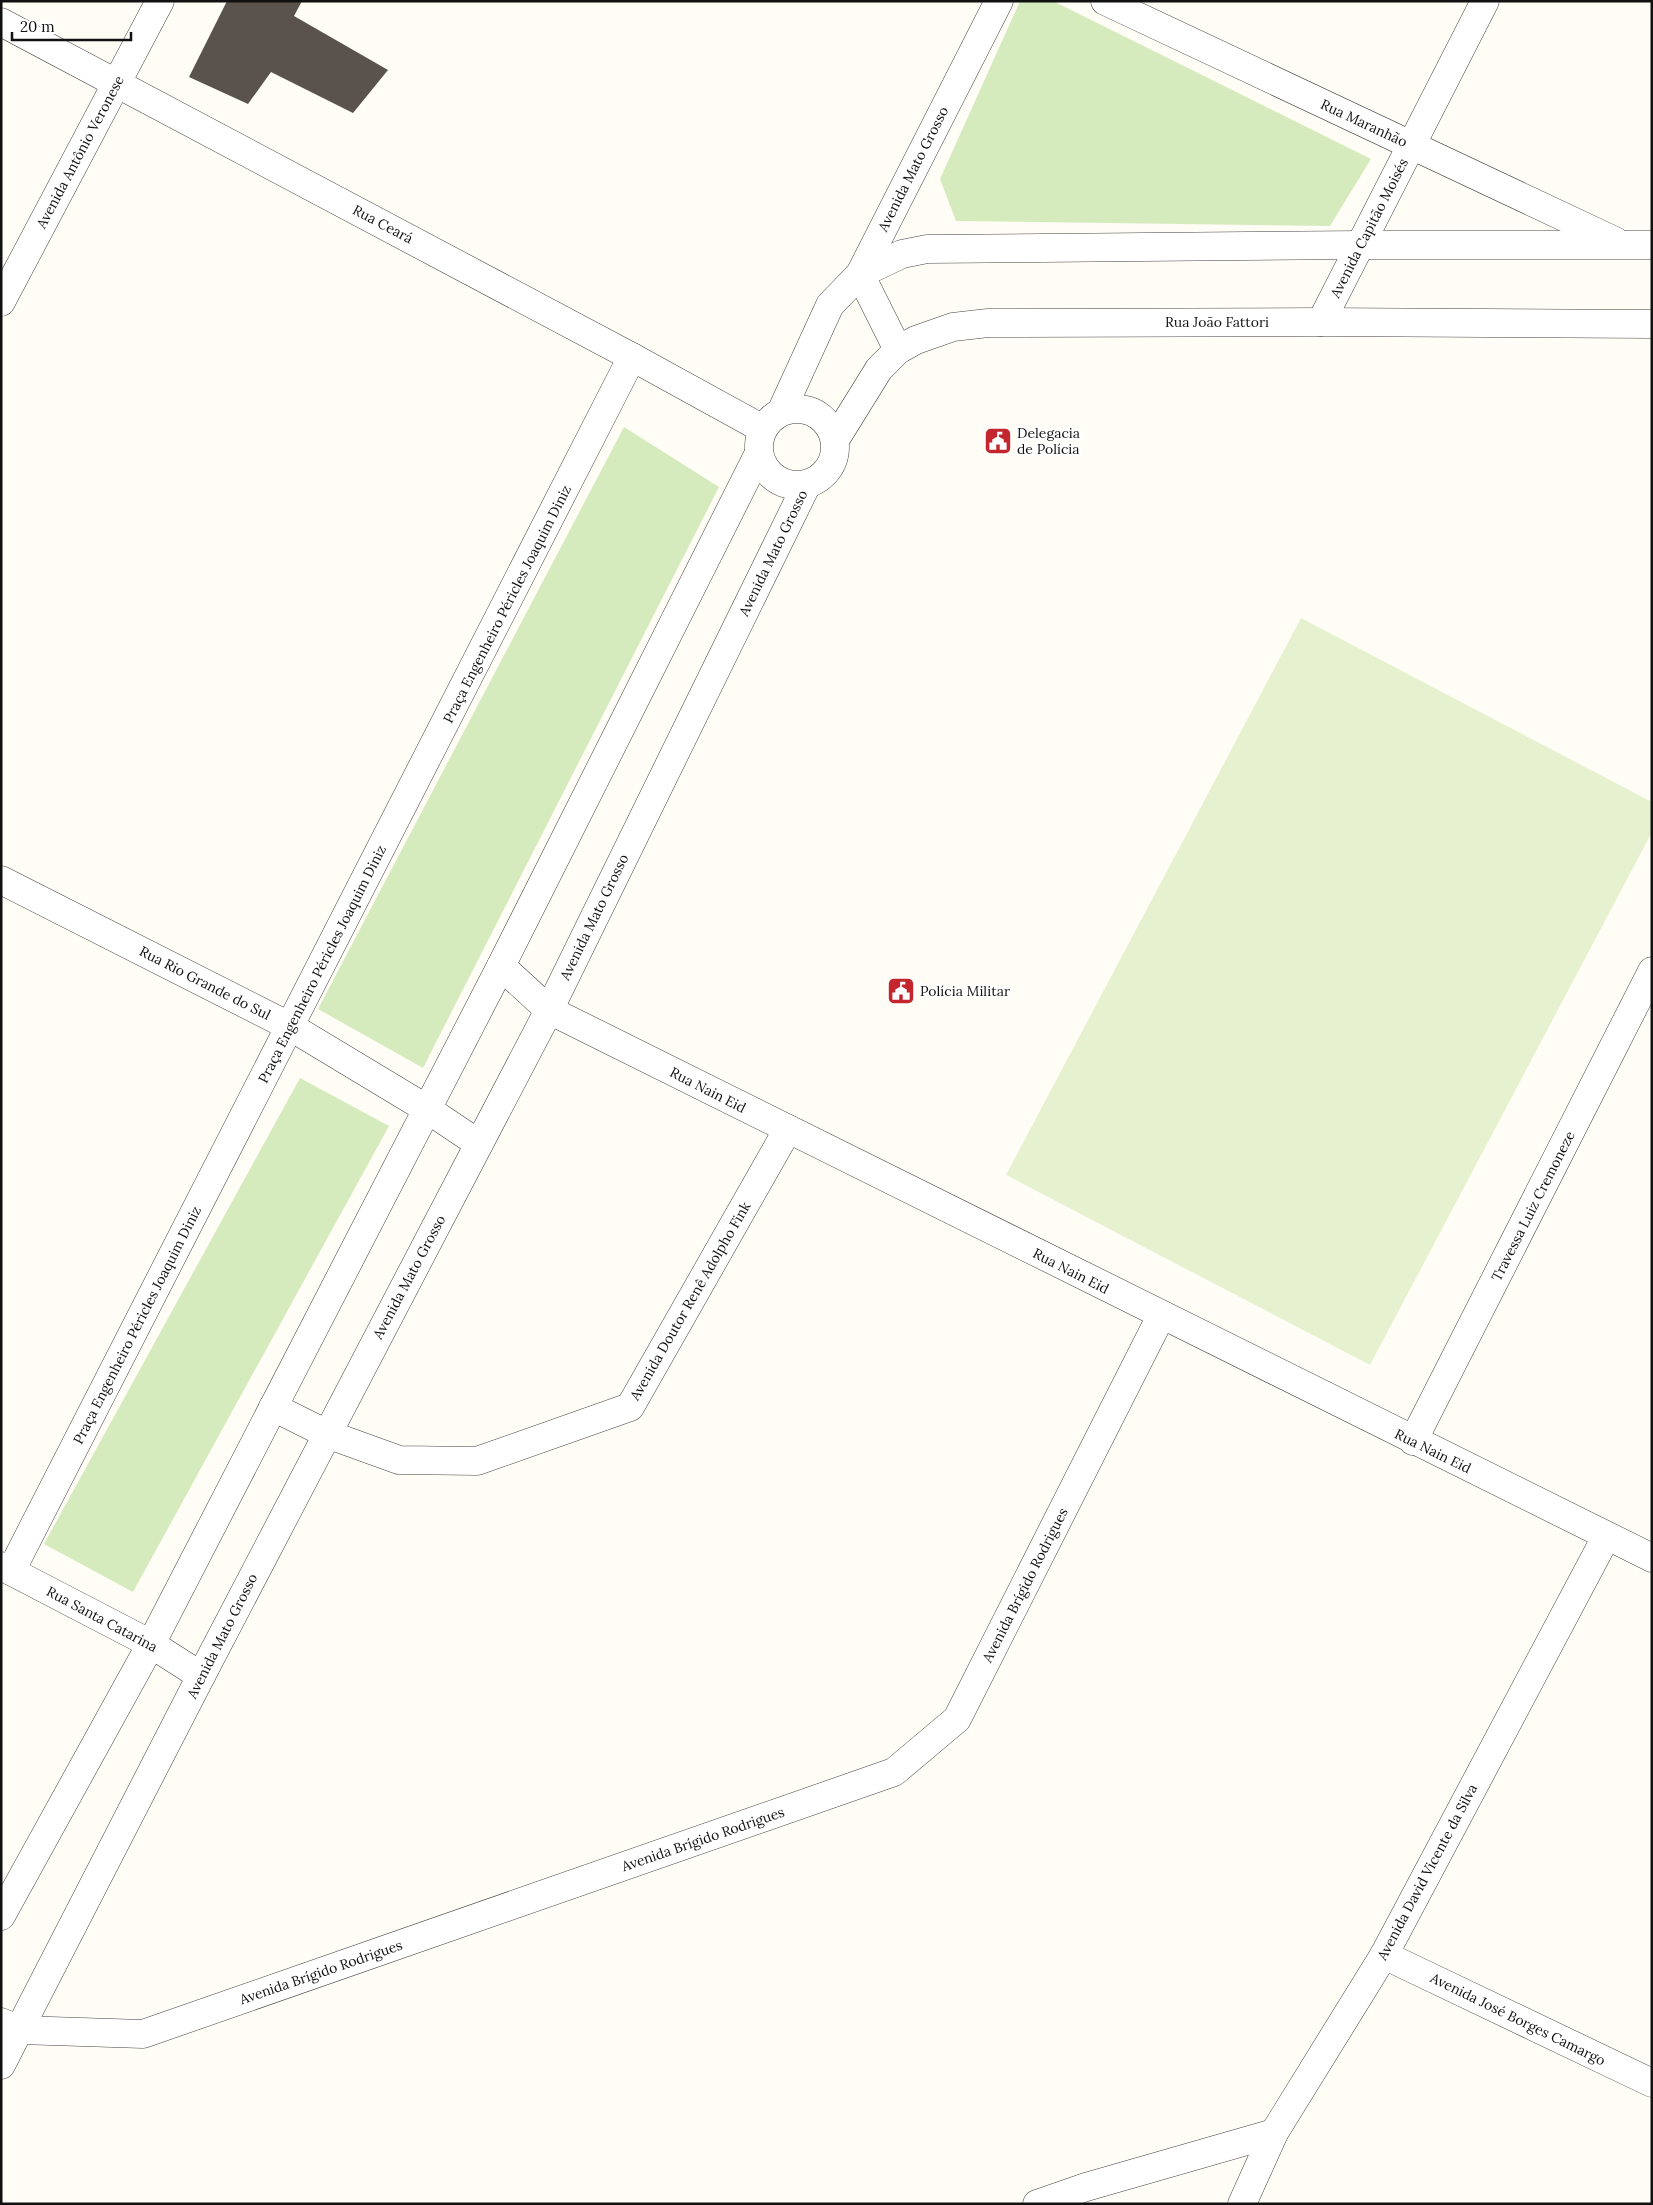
<svg xmlns="http://www.w3.org/2000/svg" width="1653" height="2205" font-family="Lora,serif">
  <style>
    .green { fill: #d5ebbd }
    .pitch { fill: #e6f2cf }
    .building { fill: #5a524d }
    .lines { fill: none; stroke-linecap: round; stroke-linejoin: round }
    .minor-casing { stroke: #444; stroke-width: 29 }
    .minor { stroke: #fff; stroke-width: 28 }
    .labels { text-anchor: middle; dominant-baseline: central; stroke-width: 5; stroke-linejoin: round; paint-order: stroke }
    .street-label { font-size: 14px; fill: #111; stroke: #fff }
    .poi-label { font-size: 14px; fill: #111; stroke: #fff; text-anchor: start }
  </style>
  <rect width="100%" height="100%" fill="#fffdf5"/>
  <g class="green">
    <polygon points="1020,1 1053,1 1371,159 1330,226 956,221 940,179"/>
    <polygon points="624,427 719,487 423,1068 318,1009"/>
    <polygon points="300,1078 389,1126 133,1592 44,1544"/>
  </g>
  <polygon class="pitch" points="1301,618 1652,802 1652,832 1370,1365 1006,1175"/>
  <polygon class="building" points="227,1 302,1 294,16 388,70 353,113 271,72 248,104 189,77"/>
  <g class="lines">
    <g class="minor-casing">
      <g id="minor">
        <polyline points="1105,1 1615,241"/>
        <polyline points="1,22 632,357 763,429"/>
        <polyline points="860,274 902,254 927,249 1361,245 1652,245"/>
        <polyline points="860,274 898,350"/>
        <polyline points="1,302 160,1"/>
        <polyline points="1321,322 1485,1"/>
        <circle cx="797" cy="447" r="38"/>
        <polyline points="781,412 830,305 860,274 999,1"/>
        <polyline points="835,440 879,369 898,350 916,340 953,327 988,323 1321,322 1652,324"/>
        <polyline points="1,880 291,1027 427,1109 479,1144"/>
        <polyline points="501,966 549,1010 1652,1558"/>
        <polyline points="273,1407 327,1434 399,1460 477,1461 630,1407 788,1129"/>
        <polyline points="1413,1441 1652,971"/>
        <polyline points="1,1566 151,1644 201,1676"/>
        <polyline points="11,1571 632,357"/>
        <polyline points="1,1916 151,1644 501,966 759,453"/>
        <polyline points="1384,1955 1652,2083"/>
        <polyline points="1,2022 20,2030 143,2034 894,1772 957,1719 1161,1316"/>
        <polyline points="1,2065 201,1676 549,1010 807,484"/>
        <polyline points="1037,2204 1086,2187 1274,2133"/>
        <polyline points="1242,2204 1274,2133 1384,1955 1606,1537"/>
      </g>
    </g>
    <use href="#minor" class="minor"/>
  </g>
  <defs>
    <g id="civic-square" transform="scale(1.4375)"><rect x="-9" y="-9" width="18" height="18" rx="4" fill="#c4262e" stroke="#fff"/><path d="M-.6-6.5H3V-4.5H.6V-3L4-1V1h2V6H-6V1h2V-1L-.6-3ZM-1.2 2.5V6h2.4V2.5Z" fill="#fff"/></g>
  </defs>
  <g fill-rule="evenodd">
    <use href="#civic-square" x="998" y="441"/>
    <use href="#civic-square" x="901" y="991"/>
  </g>
  <g class="labels">
    <g class="street-label">
      <text transform="translate(1364 123) rotate(25)">Rua Maranhão</text>
      <text transform="translate(80 152) rotate(-62)">Avenida Antônio Veronese</text>
      <text transform="translate(913 169) rotate(-63)">Avenida Mato Grosso</text>
      <text transform="translate(383 224) rotate(28)">Rua Ceará</text>
      <text transform="translate(1369 228) rotate(-63)">Avenida Capitão Moisés</text>
      <text x="1217" y="322">Rua João Fattori</text>
      <text transform="translate(773 553) rotate(-64)">Avenida Mato Grosso</text>
      <text transform="translate(507 604) rotate(-63)">Praça Engenheiro Péricles Joaquim Diniz</text>
      <text transform="translate(594 917) rotate(-64)">Avenida Mato Grosso</text>
      <text transform="translate(322 964) rotate(-63)">Praça Engenheiro Péricles Joaquim Diniz</text>
      <text transform="translate(205 983) rotate(27)">Rua Rio Grande do Sul</text>
      <text transform="translate(708 1090) rotate(27)">Rua Nain Eid</text>
      <text transform="translate(1533 1206) rotate(-63)">Travessa Luiz Cremoneze</text>
      <text transform="translate(1071 1271) rotate(27)">Rua Nain Eid</text>
      <text transform="translate(409 1277) rotate(-62)">Avenida Mato Grosso</text>
      <text transform="translate(690 1301) rotate(-60)">Avenida Doutor Renê Adolpho Fink</text>
      <text transform="translate(137 1325) rotate(-63)">Praça Engenheiro Péricles Joaquim Diniz</text>
      <text transform="translate(1433 1451) rotate(26)">Rua Nain Eid</text>
      <text transform="translate(1025 1585) rotate(-63)">Avenida Brígido Rodrigues</text>
      <text transform="translate(102 1619) rotate(28)">Rua Santa Catarina</text>
      <text transform="translate(222 1636) rotate(-63)">Avenida Mato Grosso</text>
      <text transform="translate(703 1839) rotate(-19)">Avenida Brígido Rodrigues</text>
      <text transform="translate(1427 1872) rotate(-62)">Avenida David Vicente da Silva</text>
      <text transform="translate(321 1972) rotate(-19)">Avenida Brígido Rodrigues</text>
      <text transform="translate(1518 2019) rotate(26)">Avenida José Borges Camargo</text>
    </g>
    <g class="poi-label">
      <text x="1017" y="433">Delegacia<tspan x="1017" dy="16">de Polícia</tspan></text>
      <text x="920" y="991">Polícia Militar</text>
    </g>
  </g>
  <rect width="1653" height="2205" fill="none" stroke="#111111" stroke-width="5"/>
  <path d="M12 32v8h119v-8" fill="none" stroke="#111111" stroke-width="2.5"/>
  <text x="20" y="32" font-size="15" fill="#111111" stroke="#ffffff" stroke-width="4" paint-order="stroke">20 m</text>
</svg>
